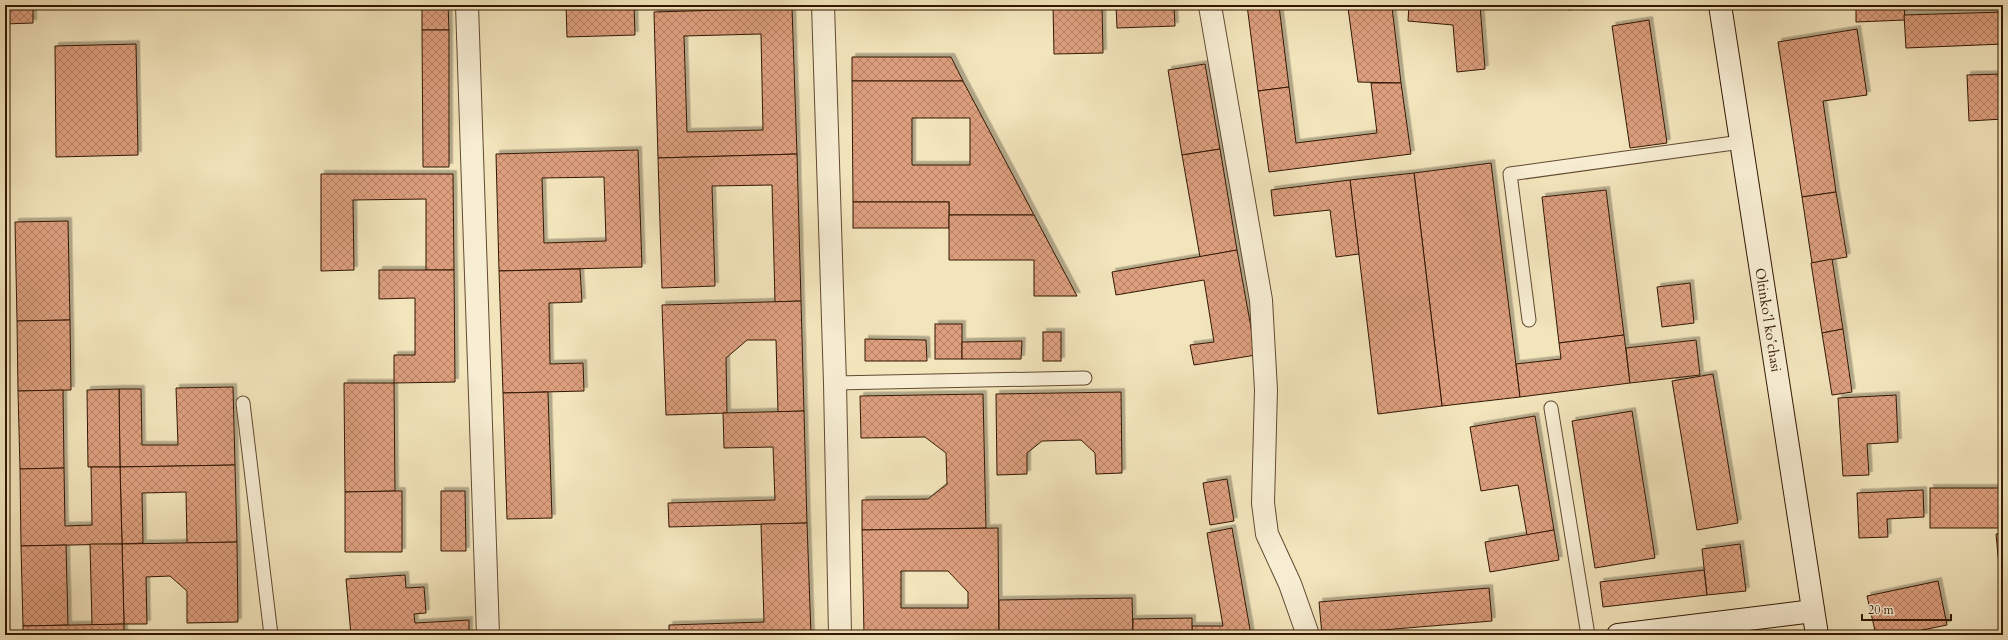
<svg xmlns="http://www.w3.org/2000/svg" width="2008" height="640" font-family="Cardo,serif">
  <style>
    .building { fill: url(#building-cross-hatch); stroke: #321703; fill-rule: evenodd; filter: url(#shadow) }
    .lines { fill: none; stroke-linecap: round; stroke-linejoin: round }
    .lane-casing { stroke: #624a31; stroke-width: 15 }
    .street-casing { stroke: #624a31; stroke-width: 24 }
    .secondary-casing { stroke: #321703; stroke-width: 24 }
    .lane { stroke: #f7edd3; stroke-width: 13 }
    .street { stroke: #f7edd3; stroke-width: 22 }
    .secondary { stroke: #f7edd3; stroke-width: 22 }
    .labels { text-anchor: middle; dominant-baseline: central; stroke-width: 3.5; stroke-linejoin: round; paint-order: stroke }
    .street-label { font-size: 14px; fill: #321703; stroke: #f7edd3 }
  </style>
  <defs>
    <pattern id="building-cross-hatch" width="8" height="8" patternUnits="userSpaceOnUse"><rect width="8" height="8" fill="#dd9f7e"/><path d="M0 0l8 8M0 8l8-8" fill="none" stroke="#b48165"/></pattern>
    <filter id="shadow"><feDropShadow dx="3.5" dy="-3.5" stdDeviation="0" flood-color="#0004"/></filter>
  </defs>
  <rect width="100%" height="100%" fill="#f2e4bb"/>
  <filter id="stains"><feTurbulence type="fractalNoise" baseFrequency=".005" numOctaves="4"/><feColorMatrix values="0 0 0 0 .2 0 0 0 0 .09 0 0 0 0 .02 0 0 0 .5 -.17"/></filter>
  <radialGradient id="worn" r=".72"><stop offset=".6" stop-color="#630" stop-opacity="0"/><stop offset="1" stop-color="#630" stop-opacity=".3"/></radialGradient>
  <g class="building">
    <polygon points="5,5 33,5 33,23 5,24"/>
    <polygon points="422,5 448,5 449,30 422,30"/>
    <polygon points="566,5 634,5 635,35 567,37"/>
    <polygon points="1053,5 1102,5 1103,53 1054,54"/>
    <polygon points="1116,5 1174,5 1175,26 1117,28"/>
    <polygon points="1247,5 1279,6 1289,87 1258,91"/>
    <polygon points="1409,5 1480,5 1485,69 1457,72 1453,25 1408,21"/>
    <polygon points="1535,5 1572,5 1571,10"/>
    <polygon points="1856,5 1904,5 1905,20 1856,22"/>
    <polygon points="1392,7 1401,83 1358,82 1348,8"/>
    <path d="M 792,8 L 797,154 L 658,158 L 654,12 ZM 761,34 L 763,130 L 687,132 L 684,36 Z"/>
    <polygon points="2003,12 2003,44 1906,48 1904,15"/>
    <polygon points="1649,20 1667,143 1630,148 1612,26"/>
    <polygon points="1857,29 1867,95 1823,101 1836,192 1802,197 1778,42"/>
    <polygon points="422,30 449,30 449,167 423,167"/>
    <polygon points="136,44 138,155 56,157 55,46"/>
    <polygon points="852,57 951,57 963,81 852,81"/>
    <polygon points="1205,64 1220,149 1182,155 1168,70"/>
    <polygon points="2003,74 2003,119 1969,121 1967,75"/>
    <path d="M 852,81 L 963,81 L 1034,215 L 949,215 L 949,202 L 853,202 ZM 912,118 L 970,118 L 970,165 L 912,165 Z"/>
    <polygon points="1371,83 1401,83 1411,154 1269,172 1258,91 1289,87 1296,143 1377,133"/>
    <polygon points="1220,149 1237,250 1200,257 1182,155"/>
    <path d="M 638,150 L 642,267 L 499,271 L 496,154 ZM 604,177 L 606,241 L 544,243 L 542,178 Z"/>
    <polygon points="797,154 801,301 775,302 772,185 712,186 715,286 662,288 658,158"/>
    <polygon points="1491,163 1520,397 1442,406 1414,173"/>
    <polygon points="1414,173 1442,406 1378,414 1350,180"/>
    <polygon points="321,174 453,174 454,270 426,270 426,199 353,200 354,270 321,271"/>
    <polygon points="1350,180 1359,254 1336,257 1330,210 1274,216 1271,190"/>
    <polygon points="1606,190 1624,335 1559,343 1542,197"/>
    <polygon points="1836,192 1847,257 1812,263 1802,197"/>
    <rect x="853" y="202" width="96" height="26"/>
    <polygon points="949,215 1034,215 1077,296 1034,296 1034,260 949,260"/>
    <polygon points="68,221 70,320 17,321 15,222"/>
    <polygon points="1237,250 1256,355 1194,365 1190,345 1214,342 1204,280 1116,295 1112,272"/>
    <polygon points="1832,259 1843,329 1822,333 1811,263"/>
    <polygon points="580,269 582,302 549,303 550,364 583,363 584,391 503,393 499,271"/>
    <polygon points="379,270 454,270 455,382 394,383 394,355 415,355 415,298 379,299"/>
    <polygon points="1690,283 1694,323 1662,327 1657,287"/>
    <polygon points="801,301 804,411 778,412 776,340 747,340 726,358 727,413 666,415 662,305"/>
    <polygon points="70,320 71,390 18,391 17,321"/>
    <rect x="935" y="324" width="27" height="35"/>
    <polygon points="1843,329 1852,392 1832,395 1822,333"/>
    <rect x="1043" y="332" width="18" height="29"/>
    <polygon points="1624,335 1630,383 1520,397 1516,364 1561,359 1559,343"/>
    <polygon points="865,339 926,340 927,361 865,361"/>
    <polygon points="1696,340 1700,375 1630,383 1626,348"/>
    <polygon points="1022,341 1021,359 962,359 962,342"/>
    <polygon points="1713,374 1738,523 1697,530 1672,381"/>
    <polygon points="344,383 394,383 395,491 345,492"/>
    <polygon points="233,387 235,465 120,467 119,389 141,389 142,445 178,445 176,388"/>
    <polygon points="119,389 120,467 88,467 87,390"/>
    <polygon points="63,390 64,468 20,469 18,391"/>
    <polygon points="548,392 552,518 507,519 503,393"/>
    <polygon points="1121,392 1122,473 1096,474 1095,453 1081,440 1042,441 1027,453 1027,474 997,475 996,394"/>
    <polygon points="983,394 986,528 862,530 862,500 928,499 947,484 946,453 925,437 861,438 860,396"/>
    <polygon points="1896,395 1898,442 1867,444 1869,475 1843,476 1838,398"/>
    <polygon points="804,411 807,523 669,527 668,503 775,500 773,447 724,448 723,413"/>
    <polygon points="1632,411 1655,558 1595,568 1572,421"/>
    <polygon points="1535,416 1554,530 1527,535 1518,485 1481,491 1470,427"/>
    <polygon points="235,465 237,542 187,543 186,492 142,493 143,543 122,544 120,467"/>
    <polygon points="91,467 120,467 122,544 21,546 20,469 64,468 65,526 92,525"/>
    <polygon points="1227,479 1234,521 1210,525 1203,483"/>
    <rect x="1930" y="488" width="73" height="40"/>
    <polygon points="1923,490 1924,517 1887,519 1888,537 1859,538 1857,493"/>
    <polygon points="395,491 402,491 402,552 345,552 345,492"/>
    <polygon points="441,491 465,491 466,551 441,551"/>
    <polygon points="807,523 811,635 669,635 669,625 764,622 761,524"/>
    <path d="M 998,528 L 999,635 L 864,635 L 862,530 ZM 901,571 L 948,571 L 968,592 L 968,608 L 901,608 Z"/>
    <polygon points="1232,528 1251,635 1192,635 1192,626 1223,626 1207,533"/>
    <polygon points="1554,530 1559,560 1490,572 1485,542"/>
    <polygon points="2003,533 2003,608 1996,534"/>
    <polygon points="237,542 238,622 187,623 187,591 170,576 146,577 147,624 124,624 122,544"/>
    <polygon points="90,544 122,544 124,624 92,625"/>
    <polygon points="1740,544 1746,591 1707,595 1702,549"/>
    <polygon points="66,545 68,625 23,626 21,546"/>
    <polygon points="1704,570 1707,595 1603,607 1600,582"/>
    <polygon points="405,575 406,588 424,587 426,613 414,614 415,623 469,620 469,635 351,635 346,579"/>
    <polygon points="1938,581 1947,625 1898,635 1876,635 1867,596"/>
    <polygon points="1489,588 1492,621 1322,635 1319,602"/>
    <polygon points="1132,598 1133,635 999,635 999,600"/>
    <polygon points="1192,618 1192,635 1133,635 1133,619"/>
    <polygon points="124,624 124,635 23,635 23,626"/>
  </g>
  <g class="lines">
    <g class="lane-casing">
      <g id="lane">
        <polyline points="1529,320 1510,174 1741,142"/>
        <polyline points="835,383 1085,378"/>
        <polyline points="243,403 271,635"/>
        <polyline points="1551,408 1588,635"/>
      </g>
    </g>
    <g class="street-casing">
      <g id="street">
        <polyline points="467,5 488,635"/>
        <polyline points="823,5 835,383 840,635"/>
        <polyline points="1210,6 1261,300 1266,390 1263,503 1267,534 1290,584 1308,635"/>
      </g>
    </g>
    <g class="secondary-casing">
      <g id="secondary">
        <polyline points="1720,5 1817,635"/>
        <polyline points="1618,635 1813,611"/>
      </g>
    </g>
    <use href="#lane" class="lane"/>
    <use href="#street" class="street"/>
    <use href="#secondary" class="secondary"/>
  </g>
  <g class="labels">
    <g class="street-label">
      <text transform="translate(1768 320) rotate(81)">Oltinkoʻl koʻchasi</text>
    </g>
  </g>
  <rect width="2008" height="640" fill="none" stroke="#f2e4bb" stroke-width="20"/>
  <rect x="6" y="6" width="1996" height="628" fill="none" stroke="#321703" stroke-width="2"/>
  <rect x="10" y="10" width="1988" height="620" fill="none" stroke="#321703"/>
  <path d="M1862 614v6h89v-6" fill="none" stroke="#321703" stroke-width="2"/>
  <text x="1868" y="614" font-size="12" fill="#321703" stroke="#f7edd3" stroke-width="3" paint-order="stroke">20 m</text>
  <rect width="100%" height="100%" filter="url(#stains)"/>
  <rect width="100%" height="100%" fill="url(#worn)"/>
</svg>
